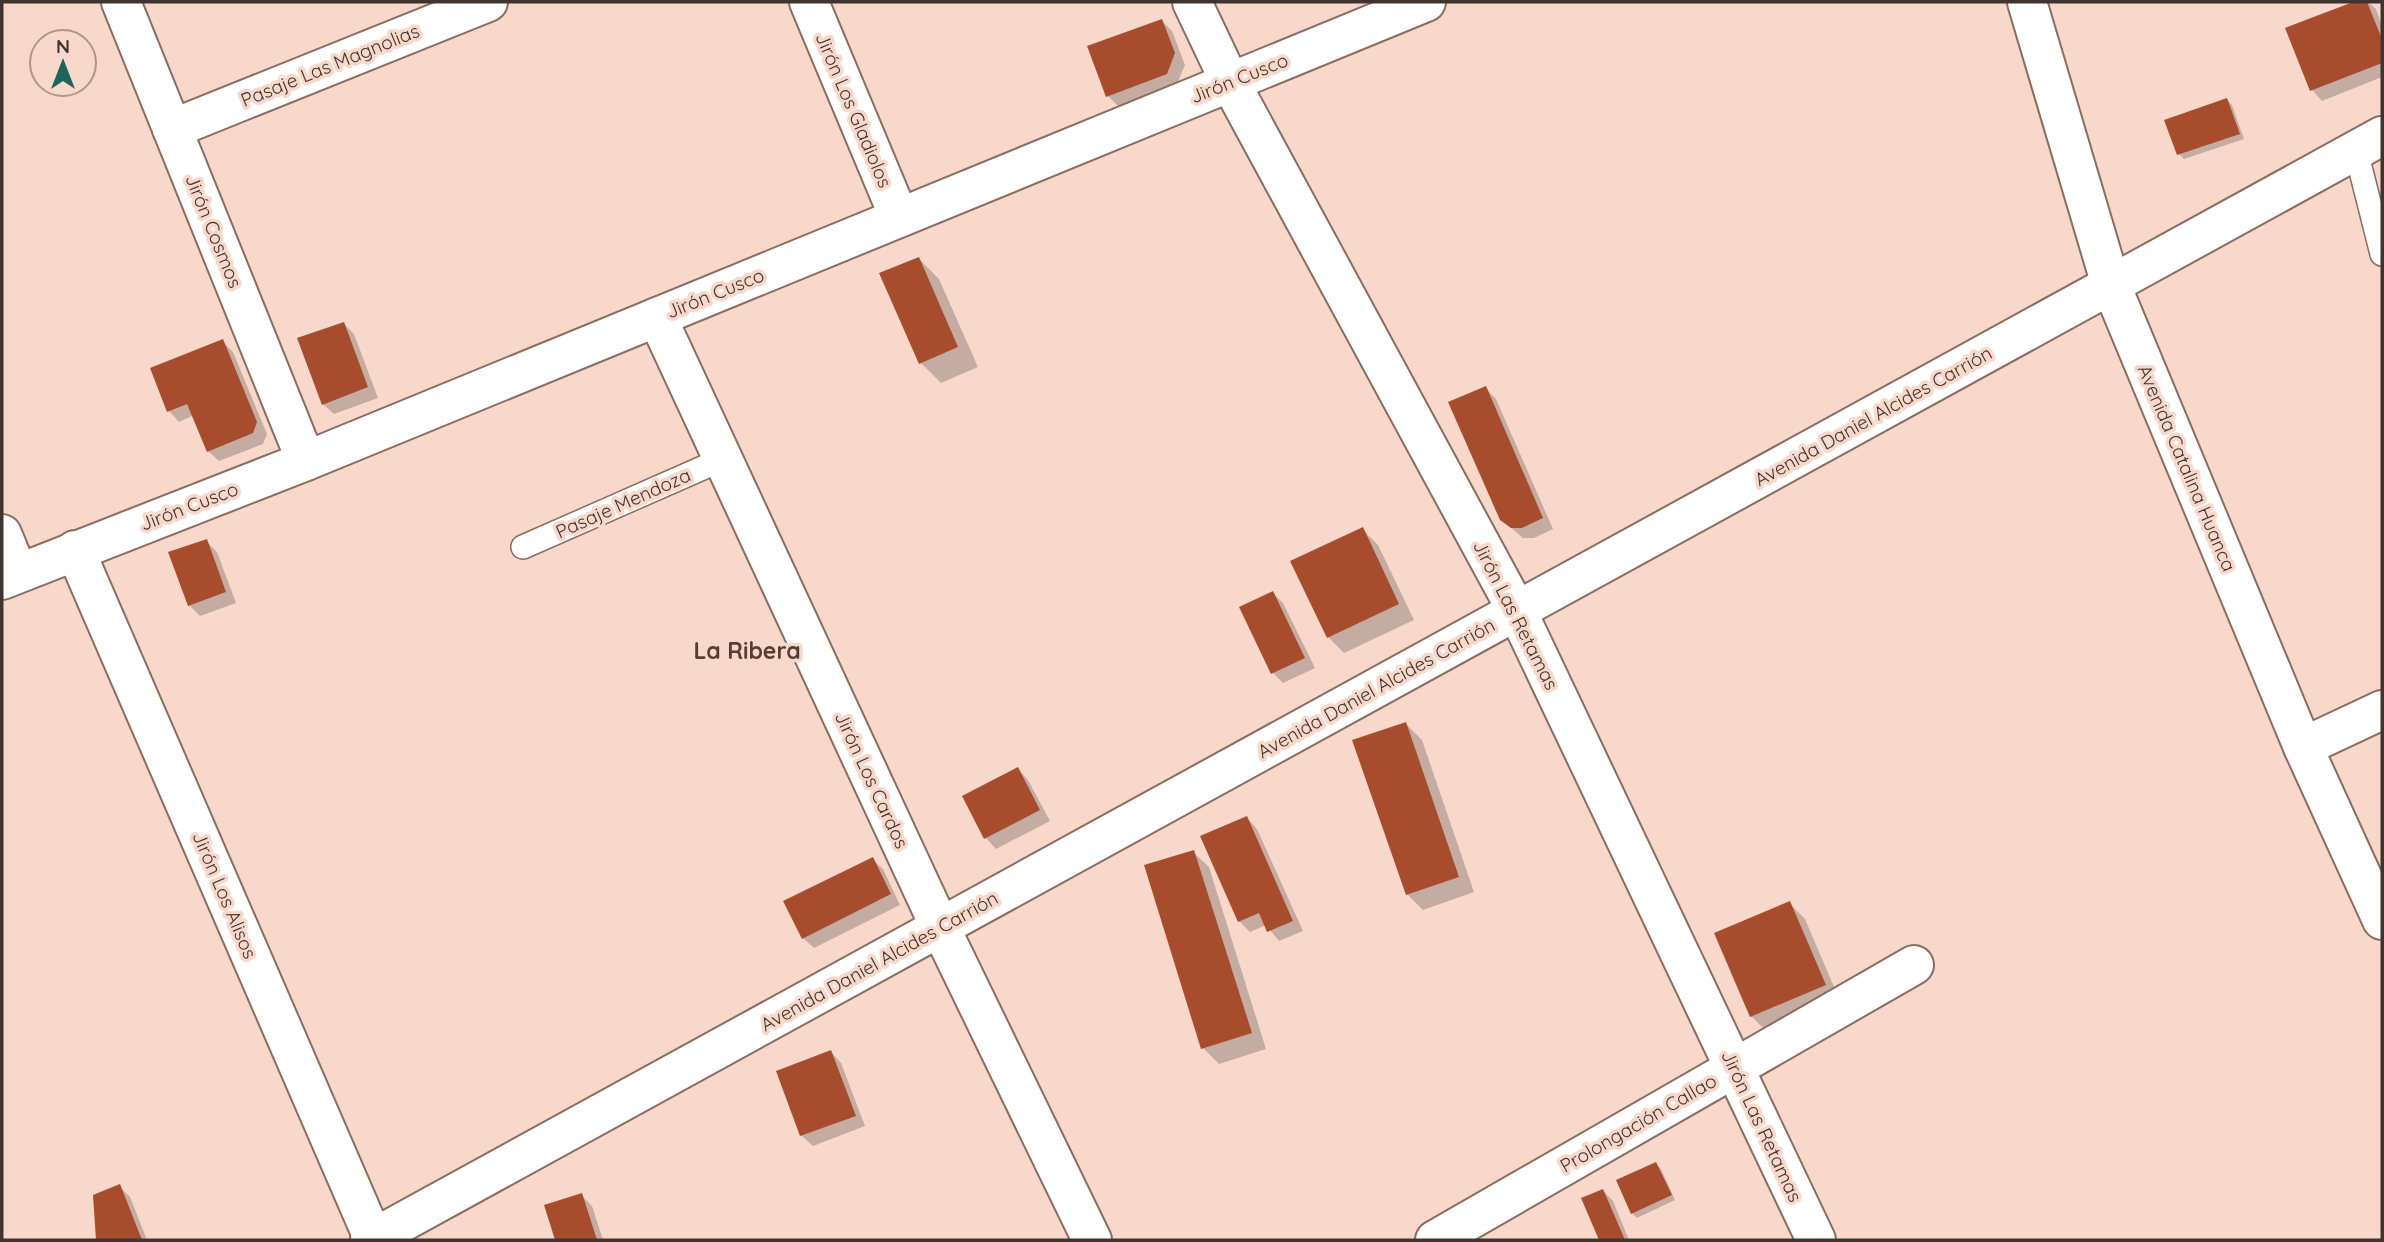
<svg xmlns="http://www.w3.org/2000/svg" width="2384" height="1242" font-family="Quicksand,sans-serif">
  <style>
    .shadow { fill: #0003 }
    .building { fill: #a74d2d }
    .lines { fill: none; stroke-linecap: round; stroke-linejoin: round }
    .service-casing { stroke: #886d61; stroke-width: 26 }
    .minor-casing { stroke: #886d61; stroke-width: 42 }
    .tertiary-casing { stroke: #886d61; stroke-width: 42 }
    .primary-casing { stroke: #886d61; stroke-width: 42 }
    .service { stroke: #fff; stroke-width: 23 }
    .minor { stroke: #fff; stroke-width: 38 }
    .tertiary { stroke: #fff; stroke-width: 38 }
    .primary { stroke: #fff; stroke-width: 38 }
    .labels { text-anchor: middle; dominant-baseline: central; stroke-width: 7; stroke-linejoin: round; paint-order: stroke }
    .street-label { font-size: 19px; fill: #3f342e; stroke: #f7d8cb }
    .quarter-label { font-size: 23px; font-weight: bold; fill: #573e34; stroke: #f7d8cb }
  </style>
  <rect width="100%" height="100%" fill="#f7d8cb"/>
  <g class="shadow">
    <polygon points="2358,2 2368,2 2376,9 2382,26 2382,77 2322,101 2312,90 2287,29"/>
    <polygon points="1162,21 1172,31 1185,65 1177,84 1118,106 1108,96"/>
    <polygon points="2227,100 2232,105 2244,139 2184,159 2179,154 2167,121"/>
    <polygon points="919,259 939,279 978,367 941,383 921,363"/>
    <polygon points="344,324 354,334 378,398 334,414 323,404"/>
    <polygon points="222,341 233,352 267,434 263,444 219,461 208,451 194,415 179,422 169,411"/>
    <polygon points="1485,388 1496,399 1553,529 1534,538 1523,538 1501,519"/>
    <polygon points="1362,529 1378,545 1414,620 1344,653 1328,637"/>
    <polygon points="206,541 217,552 236,603 200,616 189,605"/>
    <polygon points="1273,593 1283,603 1315,668 1283,683 1273,673"/>
    <polygon points="1406,724 1422,740 1474,892 1423,910 1407,894"/>
    <polygon points="1018,769 1028,780 1050,821 996,849 986,838 964,797"/>
    <polygon points="1247,818 1257,829 1303,931 1279,941 1266,925 1250,932 1239,921"/>
    <polygon points="1193,852 1209,867 1266,1049 1219,1064 1203,1048"/>
    <polygon points="872,859 883,869 900,905 814,948 803,938"/>
    <polygon points="1789,903 1805,919 1840,1001 1767,1032 1751,1016"/>
    <polygon points="831,1052 841,1063 865,1126 813,1146 802,1136 778,1072"/>
    <polygon points="1656,1164 1661,1169 1675,1200 1637,1218 1632,1213"/>
    <polygon points="119,1186 130,1197 147,1240 98,1240 95,1196"/>
    <polygon points="1603,1191 1613,1201 1629,1240 1601,1240 1583,1199"/>
    <polygon points="581,1195 592,1206 603,1240 557,1240 546,1207"/>
  </g>
  <g class="building">
    <polygon points="2353,2 2367,2 2382,39 2382,63 2310,91 2285,28"/>
    <polygon points="1162,19 1175,53 1167,74 1106,97 1087,46"/>
    <polygon points="2227,98 2240,134 2177,155 2164,120"/>
    <polygon points="919,257 958,347 919,364 879,273"/>
    <polygon points="344,322 368,387 322,405 297,338"/>
    <polygon points="223,339 257,422 253,433 207,452 187,404 167,412 150,368"/>
    <polygon points="1486,386 1543,518 1522,528 1511,528 1500,520 1448,402"/>
    <polygon points="1363,527 1399,604 1327,638 1290,561"/>
    <polygon points="207,539 226,592 188,606 168,552"/>
    <polygon points="1273,591 1305,658 1271,674 1239,607"/>
    <polygon points="1406,722 1459,877 1406,895 1352,740"/>
    <polygon points="1018,767 1040,810 984,839 962,796"/>
    <polygon points="1247,816 1293,921 1267,932 1259,913 1238,922 1200,836"/>
    <polygon points="1194,850 1252,1033 1201,1049 1144,865"/>
    <polygon points="873,857 891,894 802,939 783,901"/>
    <polygon points="1790,901 1826,985 1750,1017 1714,933"/>
    <polygon points="831,1050 856,1116 800,1136 776,1071"/>
    <polygon points="1656,1162 1672,1195 1631,1214 1616,1180"/>
    <polygon points="120,1184 142,1240 96,1240 93,1195"/>
    <polygon points="1603,1189 1625,1240 1599,1240 1581,1198"/>
    <polygon points="582,1193 597,1240 555,1240 544,1205"/>
  </g>
  <g class="lines">
    <g class="service-casing">
      <g id="service">
        <polyline points="2356,151 2382,254"/>
        <polyline points="523,547 723,459"/>
      </g>
    </g>
    <g class="minor-casing">
      <g id="minor">
        <polyline points="121,2 306,461"/>
        <polyline points="809,2 899,217"/>
        <polyline points="1192,2 1230,82 1517,611 1816,1240"/>
        <polyline points="172,129 488,2"/>
        <polyline points="657,317 940,927 1092,1240"/>
        <polyline points="2,534 18,573"/>
        <polyline points="75,550 374,1240"/>
        <polyline points="2,580 306,461 1426,2"/>
        <polyline points="2303,747 2382,710"/>
        <polyline points="1435,1240 1914,965"/>
      </g>
    </g>
    <g class="tertiary-casing">
      <polyline id="tertiary" points="2027,2 2111,285 2303,747 2382,920"/>
    </g>
    <g class="primary-casing">
      <polyline id="primary" points="370,1240 2382,136"/>
    </g>
    <use href="#service" class="service"/>
    <use href="#minor" class="minor"/>
    <use href="#tertiary" class="tertiary"/>
    <use href="#primary" class="primary"/>
  </g>
  <g class="labels">
    <g class="street-label">
      <text transform="translate(330 65) rotate(-22)">Pasaje Las Magnolias</text>
      <text transform="translate(1239 78) rotate(-22)">Jirón Cusco</text>
      <text transform="translate(854 110) rotate(67)">Jirón Los Gladiolos</text>
      <text transform="translate(214 231) rotate(68)">Jirón Cosmos</text>
      <text transform="translate(715 293) rotate(-22)">Jirón Cusco</text>
      <text transform="translate(1873 416) rotate(-29)">Avenida Daniel Alcides Carrión</text>
      <text transform="translate(2187 468) rotate(67)">Avenida Catalina Huanca</text>
      <text transform="translate(623 503) rotate(-24)">Pasaje Mendoza</text>
      <text transform="translate(189 506) rotate(-21)">Jirón Cusco</text>
      <text transform="translate(1516 615) rotate(63)">Jirón Las Retamas</text>
      <text transform="translate(1376 688) rotate(-29)">Avenida Daniel Alcides Carrión</text>
      <text transform="translate(872 780) rotate(65)">Jirón Los Cardos</text>
      <text transform="translate(225 895) rotate(67)">Jirón Los Alisos</text>
      <text transform="translate(879 961) rotate(-29)">Avenida Daniel Alcides Carrión</text>
      <text transform="translate(1638 1123) rotate(-30)">Prolongación Callao</text>
      <text transform="translate(1762 1126) rotate(65)">Jirón Las Retamas</text>
    </g>
    <g class="quarter-label">
      <text x="747" y="650">La Ribera</text>
    </g>
  </g>
  <rect width="2384" height="1242" fill="none" stroke="#3f342e" stroke-width="7"/>
  <g transform="translate(63 63)"><circle r="33" fill="#f7d8cb" stroke="#ad968c" stroke-width="2"/>
  <path d="M0-5L12 26L0 18L-12 26Z" fill="#1d655a"/>
  <text y="-10" font-size="19" font-weight="bold" text-anchor="middle" fill="#3f342e">N</text>
  </g>
</svg>
